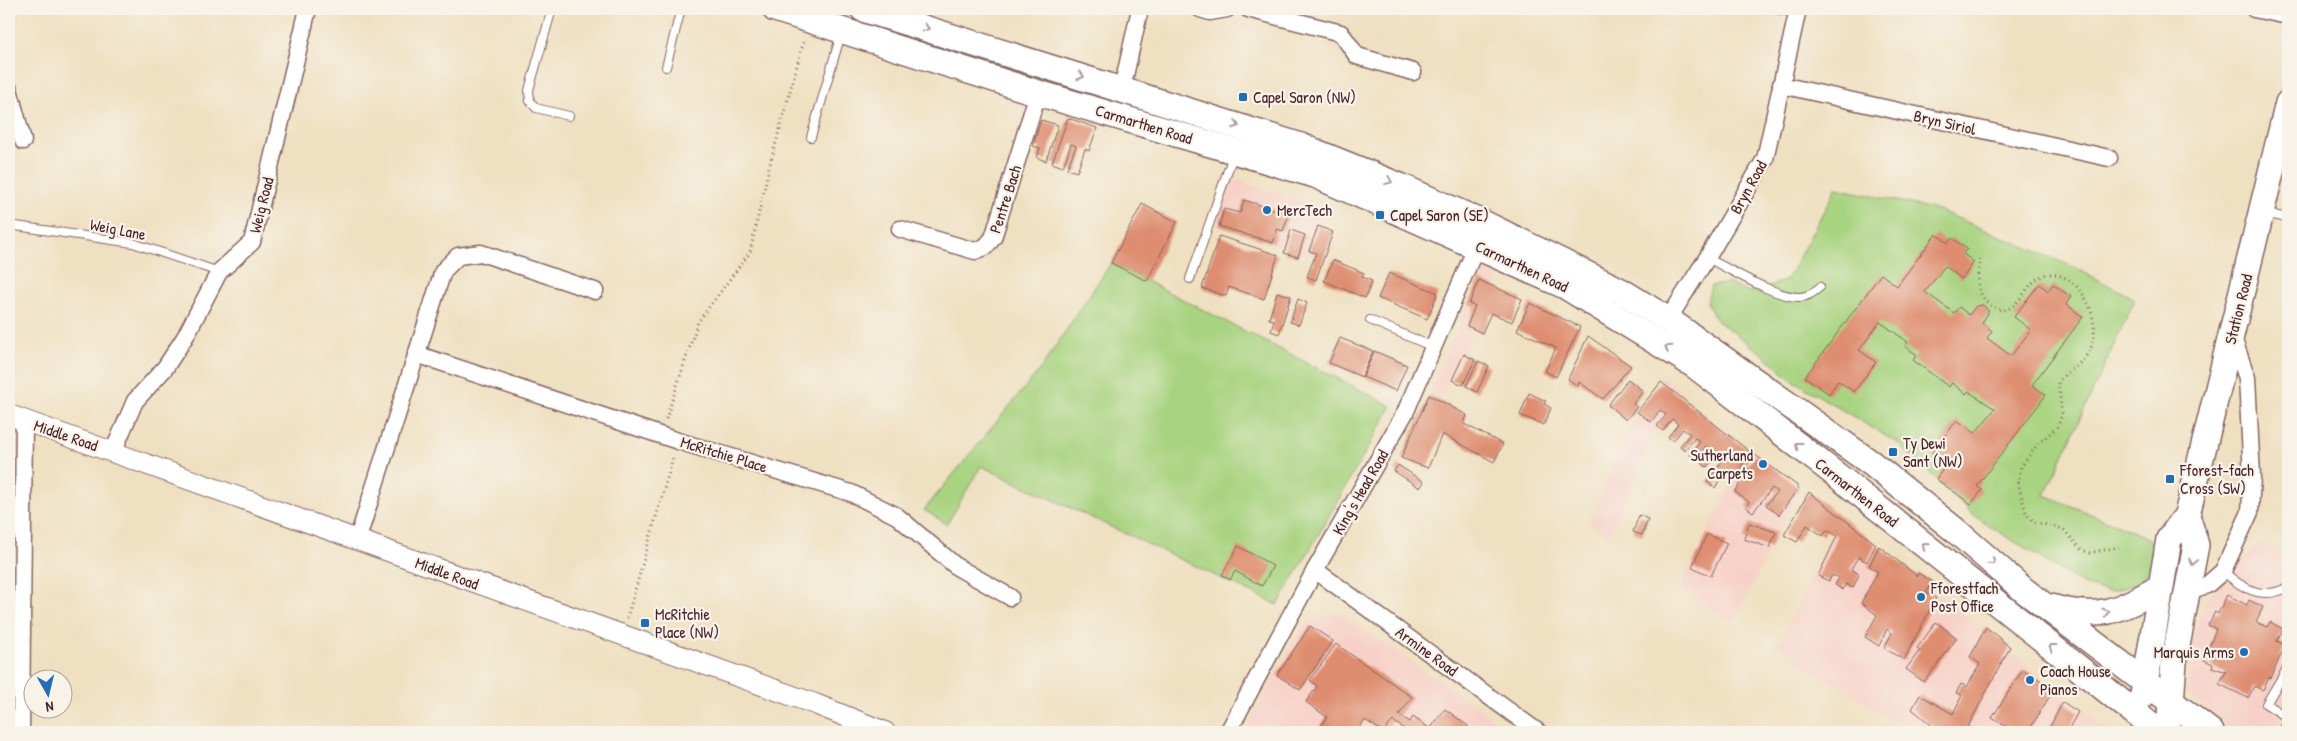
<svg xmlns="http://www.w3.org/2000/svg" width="2297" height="741" font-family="'Patrick Hand',sans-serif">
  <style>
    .built { fill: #f7d1c7 }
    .green { fill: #a8d380; stroke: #797956 }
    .building { fill: #de8d70 }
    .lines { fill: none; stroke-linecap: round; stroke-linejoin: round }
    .service-casing { stroke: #846360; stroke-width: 10 }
    .minor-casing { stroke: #846360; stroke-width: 19 }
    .tertiary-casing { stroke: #846360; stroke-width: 22 }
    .primary-casing { stroke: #846360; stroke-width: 28 }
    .path { stroke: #846360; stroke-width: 3; stroke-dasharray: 1 4; stroke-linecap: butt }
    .service { stroke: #fff; stroke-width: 8 }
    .minor { stroke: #fff; stroke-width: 16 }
    .tertiary { stroke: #fff; stroke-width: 20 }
    .primary { stroke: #fff; stroke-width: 25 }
    .oneway { stroke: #ae9aa0 }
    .poi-dot { fill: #1f6fb2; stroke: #f7f3e8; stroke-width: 2 }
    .labels { text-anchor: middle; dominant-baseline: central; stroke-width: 4.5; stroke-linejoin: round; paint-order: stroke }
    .poi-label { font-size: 16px; fill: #4a1f2b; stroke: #f7f3e8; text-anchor: start }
    .street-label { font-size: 16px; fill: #4a1f2b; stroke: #f7f3e8 }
  </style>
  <rect width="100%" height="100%" fill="#f7f3e8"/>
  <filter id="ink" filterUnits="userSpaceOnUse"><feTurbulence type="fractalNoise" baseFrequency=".02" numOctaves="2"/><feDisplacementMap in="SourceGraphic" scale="10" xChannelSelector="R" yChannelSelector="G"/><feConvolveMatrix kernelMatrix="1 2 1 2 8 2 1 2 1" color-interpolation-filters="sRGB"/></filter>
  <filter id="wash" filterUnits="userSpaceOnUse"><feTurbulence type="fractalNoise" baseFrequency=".0096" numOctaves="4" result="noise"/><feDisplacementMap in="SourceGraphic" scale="20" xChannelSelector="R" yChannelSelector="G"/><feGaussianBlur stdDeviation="1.12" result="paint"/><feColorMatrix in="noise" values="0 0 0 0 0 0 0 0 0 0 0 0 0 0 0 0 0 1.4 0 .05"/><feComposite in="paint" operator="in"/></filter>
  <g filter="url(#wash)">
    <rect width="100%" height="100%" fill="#efe0c1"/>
    <g class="built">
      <polygon points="1224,175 1323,209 1306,255 1207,222"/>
      <polygon points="1484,269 1499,275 1441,398 1430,392"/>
      <polygon points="1662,377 1683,394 1649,439 1650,440 1629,492 1608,536 1589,522 1628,428"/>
      <polygon points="1750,448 1800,486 1734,622 1713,611 1680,587"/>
      <polygon points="1843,517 1916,576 1918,573 1938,584 1935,591 1983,631 1986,627 2010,647 2008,650 2026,665 2110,732 1907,732 1851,693 1794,659 1797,653 1777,646 1822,555"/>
      <polygon points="2259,543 2288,558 2288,732 2235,732 2187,693 2191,641 2207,598"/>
      <polygon points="1338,612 1441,682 1511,732 1244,732 1306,621"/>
    </g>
    <g class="green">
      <polygon points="1836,188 1938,210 2073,267 2135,299 2045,495 2148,538 2154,547 2153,559 2144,576 2130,586 2109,592 2084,585 1977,518 1899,444 1789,378 1763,354 1715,319 1707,302 1711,286 1728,283 1749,293 1787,280"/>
      <polygon points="1111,263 1392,406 1278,605 981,466 947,524 924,510 1041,368"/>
    </g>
    <g id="blocks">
      <g class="building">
        <polygon points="1068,118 1097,128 1089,151 1085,149 1077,172 1067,169 1076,146 1071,144 1063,167 1052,163"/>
        <polygon points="1041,120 1058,125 1046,161 1037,158 1040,148 1033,146"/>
        <polygon points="1244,200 1289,214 1283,231 1277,229 1273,243 1219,226 1224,209 1240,213"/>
        <polygon points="1142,204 1177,222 1147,281 1111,263"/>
        <polygon points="1318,226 1333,232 1316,280 1307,277 1316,253 1309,251"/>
        <polygon points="1291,230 1305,235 1298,257 1284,253"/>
        <polygon points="1936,234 1948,243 1952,238 1967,249 1963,254 1974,262 1962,279 1945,266 1925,292 1954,313 1959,307 1969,315 1976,306 1983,305 1988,310 1988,313 1982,323 1992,331 1987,338 2011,356 2031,330 2014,317 2039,284 2048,291 2053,284 2071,297 2066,304 2083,317 2032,385 2046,395 1977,486 1982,490 1971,504 1936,479 1947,464 1932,453 1957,420 1975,433 1995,409 1968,391 1966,394 1952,383 1949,387 1913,360 1917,355 1905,346 1908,342 1880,322 1859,350 1876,362 1854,392 1838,381 1829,394 1805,377 1881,274 1897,286"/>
        <polygon points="1219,236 1278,255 1264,299 1229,287 1226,296 1202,288"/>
        <polygon points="1333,260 1364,273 1362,277 1372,281 1365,298 1324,281"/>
        <polygon points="1389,273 1438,293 1427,319 1378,298"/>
        <polygon points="1479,280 1522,299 1512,322 1491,313 1482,333 1467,326 1475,306 1469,304"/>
        <polygon points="1277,292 1291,296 1279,334 1271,331 1274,320 1269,319"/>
        <polygon points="1298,299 1307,303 1299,325 1290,322"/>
        <polygon points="1530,303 1580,327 1556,377 1545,371 1556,348 1517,330"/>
        <polygon points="1588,336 1631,366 1603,399 1579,382 1578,386 1568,379"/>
        <polygon points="1340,338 1373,351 1362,377 1329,363"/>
        <polygon points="1374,351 1407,365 1396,391 1363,377"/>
        <polygon points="1464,354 1475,360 1463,385 1452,380"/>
        <polygon points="1478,361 1489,366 1477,392 1466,386"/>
        <polygon points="1628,379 1643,391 1633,404 1637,407 1626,420 1608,405"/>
        <polygon points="1661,382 1749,451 1737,475 1727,467 1715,488 1707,482 1722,461 1716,456 1707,467 1702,463 1712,451 1706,446 1695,459 1690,454 1700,442 1695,438 1685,450 1680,446 1690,434 1683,429 1673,441 1668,437 1678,424 1672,419 1663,431 1657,426 1666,415 1660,410 1651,422 1637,412"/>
        <polygon points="1529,393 1546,401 1544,404 1551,408 1544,425 1520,415"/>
        <polygon points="1429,395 1467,415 1464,424 1503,444 1494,462 1442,434 1428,468 1401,458"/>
        <polygon points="1755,455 1799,487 1779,515 1766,505 1777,492 1772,488 1753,512 1746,507 1749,502 1735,492 1749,469 1746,467"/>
        <polygon points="1398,465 1424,482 1420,488 1394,471"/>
        <polygon points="1809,492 1876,544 1867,562 1858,557 1851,569 1859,574 1853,588 1845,584 1843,590 1835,585 1839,578 1832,575 1829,581 1818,576 1837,536 1827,530 1823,536 1807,525 1797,542 1784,535"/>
        <polygon points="1639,515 1648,519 1642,535 1633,532"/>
        <polygon points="1749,523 1776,532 1770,548 1744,539"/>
        <polygon points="1707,534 1727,543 1711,576 1692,567"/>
        <polygon points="1238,546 1273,566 1262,586 1235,571 1230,580 1222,575"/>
        <polygon points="1879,546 1917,576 1918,573 1933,582 1926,593 1936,598 1904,660 1884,648 1892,633 1887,629 1879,646 1865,637 1877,615 1861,603 1878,572 1869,566"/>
        <polygon points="2227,595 2247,605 2249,600 2263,607 2256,622 2267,627 2270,622 2283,629 2277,641 2285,645 2271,678 2269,677 2263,690 2254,686 2248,698 2219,684 2226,672 2212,667 2213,664 2204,660 2216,629 2208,625 2215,612 2218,614"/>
        <polygon points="1936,622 1957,638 1924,682 1906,669 1920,650 1917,648"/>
        <polygon points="1310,626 1333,641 1300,690 1277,675"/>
        <polygon points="1986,627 2010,647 1965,732 1940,732 1912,709 1920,695 1953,714 1962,695 1956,693 1961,684 1967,687 1980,664 1970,657"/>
        <polygon points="1336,644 1412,697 1399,715 1410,722 1413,717 1430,729 1445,709 1468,726 1464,732 1409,732 1393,721 1383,732 1365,720 1356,732 1319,732 1317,731 1327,717 1306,702 1317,686 1310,680"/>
        <polygon points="2023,669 2054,689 2028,732 2015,732 1992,718"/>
        <polygon points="2063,702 2078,712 2067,732 2047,732"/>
      </g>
    </g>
  </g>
  <g filter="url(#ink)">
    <use href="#blocks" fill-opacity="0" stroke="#846360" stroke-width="1"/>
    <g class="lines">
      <g class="service-casing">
        <g id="service">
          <polyline points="552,9 529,90 530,101 536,108 569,116"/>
          <polyline points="1776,9 1797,13"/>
          <polyline points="666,67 681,9"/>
          <polyline points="811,137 841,34"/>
          <polyline points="2263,213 2288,218"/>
          <polyline points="9,225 133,243 219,272"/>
          <path d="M 1707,258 C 1730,269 1776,298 1800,297 C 1808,297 1814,292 1820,287"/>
          <polyline points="1190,279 1234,153"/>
          <polyline points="1370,320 1433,347"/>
          <path d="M 2223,571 C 2242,589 2264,601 2288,587"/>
          <polyline points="2288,667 2266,704 2288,718"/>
          <polyline points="2282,732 2288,723"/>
        </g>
      </g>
      <g class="minor-casing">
        <g id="minor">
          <polyline points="1200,9 1210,12 1227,9"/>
          <polyline points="1248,9 1341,33 1357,56 1413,72"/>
          <polyline points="2254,9 2288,16"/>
          <polyline points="1781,85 2109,158"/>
          <polyline points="9,89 23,141"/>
          <polyline points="1122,89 1140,9"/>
          <polyline points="900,229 975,251 985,247 993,238 1038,93"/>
          <polyline points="1670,321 1674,310 1707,258 1765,159 1798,9"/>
          <polyline points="416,354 678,441 851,493 897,516 957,567 1010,597"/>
          <polyline points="113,452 135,401 165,368 185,337 219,272 252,242 308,9"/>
          <polyline points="357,541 443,271 458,256 481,253 595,291"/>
          <polyline points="1315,570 1538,732"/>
          <polyline points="2188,591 2207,585 2223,571 2250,512 2252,477 2247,378 2232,335"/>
          <polyline points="21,732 24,421"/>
          <polyline points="1228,732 1315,570 1405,413 1477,245"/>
        </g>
      </g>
      <g class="tertiary-casing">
        <polyline id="tertiary" points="9,415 815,704 885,732"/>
      </g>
      <g class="primary-casing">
        <g id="primary">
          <polyline points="775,9 1038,93 1315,175 1565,286 1694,365 1839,477 2159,732"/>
          <polyline points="863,9 1301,146 1400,186 1483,223 1621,291 1670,321 1871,463 1955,530 2025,591 2211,732"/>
          <path d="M 2051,607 C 2098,621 2118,611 2159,588"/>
          <polyline points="2143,695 2169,539 2187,515 2288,103"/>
          <polyline points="2170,716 2174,662 2196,545 2187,515"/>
        </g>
      </g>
      <g class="path">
        <path d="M 1980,259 C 1978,276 1974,291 1989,304 C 2018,327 2024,275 2049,274 C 2083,273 2106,327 2088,353 C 2081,365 2067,371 2058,382 L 2062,414 L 2058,426 L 2037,445 L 2021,467 L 2018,483 L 2026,513 L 2034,522 L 2063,529 L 2081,549 L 2089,553 L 2119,547"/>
        <polyline points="666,419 698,322 750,252 769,168 804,40"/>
        <polyline points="627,618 673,458"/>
      </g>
      <use href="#service" class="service"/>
      <use href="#minor" class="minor"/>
      <use href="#tertiary" class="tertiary"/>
      <use href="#primary" class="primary"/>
    </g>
    <defs><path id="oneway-chevron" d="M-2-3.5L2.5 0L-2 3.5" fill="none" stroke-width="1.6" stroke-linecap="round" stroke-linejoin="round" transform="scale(1.25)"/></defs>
    <g class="oneway">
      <use href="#oneway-chevron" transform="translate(926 28) rotate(17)"/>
      <use href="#oneway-chevron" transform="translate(1081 76) rotate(17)"/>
      <use href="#oneway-chevron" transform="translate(1236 125) rotate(18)"/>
      <use href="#oneway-chevron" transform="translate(1389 181) rotate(22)"/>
      <use href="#oneway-chevron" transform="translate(1668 348) rotate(-147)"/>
      <use href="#oneway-chevron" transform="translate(1798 445) rotate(-143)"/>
      <use href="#oneway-chevron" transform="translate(1925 546) rotate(-141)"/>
      <use href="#oneway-chevron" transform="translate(1992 562) rotate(41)"/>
      <use href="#oneway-chevron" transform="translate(2193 562) rotate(99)"/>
      <use href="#oneway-chevron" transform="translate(2106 612) rotate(-17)"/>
      <use href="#oneway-chevron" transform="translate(2052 647) rotate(-142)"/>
    </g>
  </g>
  <g class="poi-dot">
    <rect x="1238" y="92" width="10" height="10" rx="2.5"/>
    <circle cx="1267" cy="210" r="5"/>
    <rect x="1375" y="210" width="10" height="10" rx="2.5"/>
    <rect x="1888" y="447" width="10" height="10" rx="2.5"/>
    <circle cx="1763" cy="464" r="5"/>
    <rect x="2165" y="474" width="10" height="10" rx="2.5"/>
    <circle cx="1921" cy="597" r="5"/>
    <rect x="640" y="618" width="10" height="10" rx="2.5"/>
    <circle cx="2244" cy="652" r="5"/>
    <circle cx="2030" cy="680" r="5"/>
  </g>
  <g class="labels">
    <g class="poi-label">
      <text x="1253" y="97">Capel Saron (NW)</text>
      <text x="1277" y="210">MercTech</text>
      <text x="1390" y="215">Capel Saron (SE)</text>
      <text x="1903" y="443">Ty Dewi<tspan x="1903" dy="18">Sant (NW)</tspan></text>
      <text x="1753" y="455" text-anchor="end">Sutherland<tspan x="1753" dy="18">Carpets</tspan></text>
      <text x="2180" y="470">Fforest-fach<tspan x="2180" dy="18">Cross (SW)</tspan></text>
      <text x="1931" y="588">Fforestfach<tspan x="1931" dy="18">Post Office</tspan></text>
      <text x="655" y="614">McRitchie<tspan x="655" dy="18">Place (NW)</tspan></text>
      <text x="2234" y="652" text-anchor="end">Marquis Arms</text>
      <text x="2040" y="671">Coach House<tspan x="2040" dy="18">Pianos</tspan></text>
    </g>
    <g class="street-label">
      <text transform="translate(1945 122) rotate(13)">Bryn Siriol</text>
      <text transform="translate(1144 124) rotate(17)">Carmarthen Road</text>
      <text transform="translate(1748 187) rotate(-61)">Bryn Road</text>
      <text transform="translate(1005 199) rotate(-72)">Pentre Bach</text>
      <text transform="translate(261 205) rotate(-76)">Weig Road</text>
      <text transform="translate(118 229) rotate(11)">Weig Lane</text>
      <text transform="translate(1522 266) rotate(25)">Carmarthen Road</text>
      <text transform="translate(2238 309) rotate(-76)">Station Road</text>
      <text transform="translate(66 435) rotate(19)">Middle Road</text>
      <text transform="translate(724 454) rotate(17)">McRitchie Place</text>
      <text transform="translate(1360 492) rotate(-60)">King's Head Road</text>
      <text transform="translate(1857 492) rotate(38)">Carmarthen Road</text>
      <text transform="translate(447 573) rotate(20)">Middle Road</text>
      <text transform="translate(1427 651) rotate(36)">Armine Road</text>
    </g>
  </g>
  <rect width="2297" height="741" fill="none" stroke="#f7f3e8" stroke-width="30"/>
  <g transform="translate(48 694) rotate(172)"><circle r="24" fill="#f7f3e8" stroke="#b29e9c"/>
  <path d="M0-4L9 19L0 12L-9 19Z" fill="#1f6fb2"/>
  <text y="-8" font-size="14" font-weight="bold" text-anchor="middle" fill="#4a1f2b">N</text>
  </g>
</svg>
